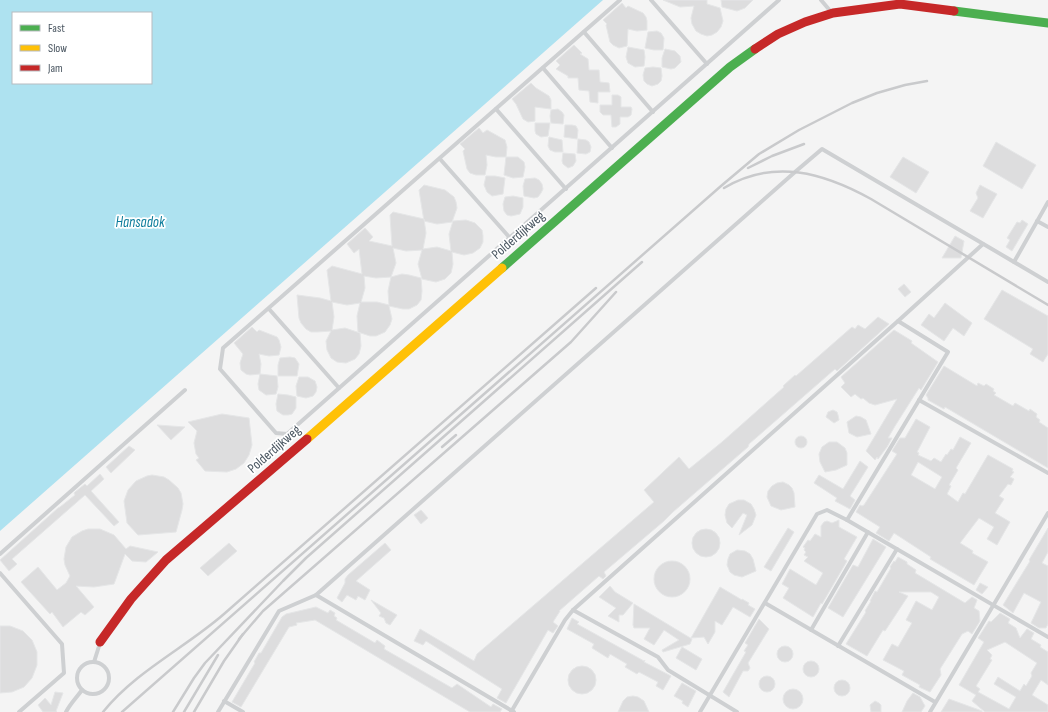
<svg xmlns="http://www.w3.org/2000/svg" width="1048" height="712" font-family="'Sofia Sans Condensed',sans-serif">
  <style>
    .water { fill: #aee2f0; fill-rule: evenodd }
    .building { fill: #ddddde; stroke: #e5e6e7; fill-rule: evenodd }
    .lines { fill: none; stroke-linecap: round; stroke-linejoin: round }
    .lane { stroke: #ced0d2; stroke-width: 4 }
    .fast { stroke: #4caf50; stroke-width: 9 }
    .slow { stroke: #ffc107; stroke-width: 9 }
    .jam { stroke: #c62828; stroke-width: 9 }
    .rail { stroke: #c9cacc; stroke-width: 2.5 }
    .labels { text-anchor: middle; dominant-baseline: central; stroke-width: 3.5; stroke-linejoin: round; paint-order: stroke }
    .street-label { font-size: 14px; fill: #4a5661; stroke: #fff }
    .water-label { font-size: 15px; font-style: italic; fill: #0c7c9b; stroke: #fff }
  </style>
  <rect width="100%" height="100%" fill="#f4f4f4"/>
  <path class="water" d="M 0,0 L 603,0 L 0,531 ZM 13,13 L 151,13 L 151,83 L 13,83 Z"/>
  <g class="building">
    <polygon points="663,0 707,0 707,4 720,8 723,21 721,27 717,32 712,35 707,36 701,34 696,31 692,24 691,18 694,6 680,7"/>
    <polygon points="721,0 753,0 745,8 737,11 722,7"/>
    <polygon points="622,3 626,8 628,6 643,13 646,17 647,21 647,30 637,31 628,29 627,46 619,48 613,45 610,42 606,25 607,24 603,20"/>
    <polygon points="657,31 661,33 664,38 663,50 654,50 645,48 648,32"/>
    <polygon points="574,45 582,53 580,54 588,59 589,70 599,70 600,82 609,83 610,92 598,92 598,103 590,102 589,91 579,90 578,78 568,78 568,76 556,69 560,65 556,61"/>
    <polygon points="628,47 644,50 645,57 644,66 635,67 628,63 626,57"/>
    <polygon points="665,49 675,51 680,56 681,62 675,68 671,69 662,67 662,58"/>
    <polygon points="653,67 661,68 662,76 661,81 658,84 652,86 647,84 644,81 643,75 645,68"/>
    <polygon points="531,83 536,88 549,96 551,100 551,109 535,107 535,121 528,122 523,119 516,104 512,99"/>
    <polygon points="612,95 618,95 621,97 621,107 631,107 632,109 631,115 628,117 620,117 620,124 616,127 612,127 611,115 603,115 600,112 600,105 612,105"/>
    <polygon points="558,109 562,112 564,115 563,124 551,123 550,116 551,110"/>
    <polygon points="535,123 550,123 548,136 541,137 536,134 535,131"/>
    <polygon points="565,125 572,125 576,126 578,130 577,139 564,137"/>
    <polygon points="479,128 483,133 487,130 505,140 507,147 506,157 518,157 524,162 525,167 523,177 513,178 504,175 506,157 496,157 486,155 487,165 485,175 476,175 470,173 467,169 463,151 465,149 460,144"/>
    <polygon points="549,137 562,140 563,152 555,152 550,150 548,146"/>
    <polygon points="578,139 586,140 589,142 591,147 590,152 586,154 577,153"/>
    <polygon points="996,142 1036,165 1022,189 983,166"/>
    <polygon points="563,153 575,154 576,161 573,166 568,168 563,164 562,161"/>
    <polygon points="903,157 929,172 916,193 890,177"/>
    <polygon points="486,176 495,176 505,178 503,194 492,196 487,192 484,185"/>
    <polygon points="535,178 539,180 542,184 543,189 541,193 538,197 534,198 524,196 523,186 525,179"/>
    <polygon points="424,185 445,190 454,197 456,202 457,208 452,222 437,224 424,221 419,190"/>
    <polygon points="980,185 997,194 983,218 970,211 978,198 976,193"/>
    <polygon points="513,196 523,198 523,207 520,214 511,216 507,215 504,211 503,204 505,197"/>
    <polygon points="393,212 424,219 426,233 423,249 437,247 451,251 449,234 453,221 466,220 475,223 482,230 483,236 483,242 480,248 473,253 464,255 452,252 453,264 451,273 445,279 436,282 422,279 418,264 422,250 406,251 393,248 396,263 391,277 376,278 364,276 365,288 361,302 377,302 389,305 388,291 391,277 402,274 409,275 421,278 422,291 421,300 417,305 409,309 403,309 389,306 392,319 390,325 385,332 376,336 370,336 358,332 357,316 360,303 347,305 332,302 334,317 332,330 345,328 360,333 361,346 359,354 355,359 346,363 337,362 331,358 327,350 326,341 331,331 317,332 311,332 306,329 301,323 299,318 297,295 320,298 331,301 327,270 332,266 362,274 359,249 354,253 347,244 365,228 373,237 369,241 392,246 390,215"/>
    <polygon points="1022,220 1028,224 1012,251 1006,247 1010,240 1007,238 1017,222 1020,223"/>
    <polygon points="955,236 964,241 961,258 942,258"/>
    <polygon points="904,284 911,292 905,297 898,289"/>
    <polygon points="1002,290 1048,316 1048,354 1043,362 1030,354 1033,349 984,319"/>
    <polygon points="945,303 972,323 964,336 953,328 944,341 921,325 929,314 934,318"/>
    <polygon points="878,317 889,324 837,371 835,369 749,444 748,447 673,512 664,521 604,572 606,576 603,579 599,576 559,611 560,611 553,622 558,626 553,633 548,630 506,703 497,698 502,689 426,641 423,645 414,641 420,629 474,661 477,654 654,502 644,490 679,457 689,469 722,442 784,387 783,386 795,375 796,376 852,327 855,329 858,325 865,329"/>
    <polygon points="252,327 257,332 259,330 277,337 279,340 281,347 279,355 269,356 259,354 261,364 260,374 250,375 246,374 241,370 240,363 243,354 234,343"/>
    <polygon points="894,330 912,341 911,343 938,362 921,390 919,388 895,426 888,438 892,438 887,447 878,459 877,457 875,460 866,451 897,399 875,405 869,403 863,398 861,399 855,394 851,397 841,387 845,383 841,377"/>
    <polygon points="290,357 295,358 299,364 297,376 278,376 278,365 280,358"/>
    <polygon points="944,366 977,386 978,383 984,386 986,384 994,389 993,391 996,393 994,395 1013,406 1015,403 1029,411 1030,409 1037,414 1036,417 1040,420 1039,422 1048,428 1048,468 945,407 944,409 928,400 928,398 926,395"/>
    <polygon points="260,374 277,376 278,387 276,394 266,395 259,390 258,384"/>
    <polygon points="299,377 308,377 315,381 317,387 316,392 313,396 306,398 297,396 296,386"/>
    <polygon points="278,394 288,395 296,397 296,408 292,414 288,415 283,415 277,411 276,404"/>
    <polygon points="833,410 837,412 838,415 839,420 834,423 826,417 828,412"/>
    <polygon points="222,414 249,418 252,445 249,455 244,463 236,469 227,472 205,471 196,460 199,458 196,454 194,443 197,431 188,422"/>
    <polygon points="856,416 861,417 866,420 871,434 857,437 849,433 847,422"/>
    <path d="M 916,419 L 930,427 L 917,452 L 919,453 L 918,455 L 931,461 L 934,458 L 941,462 L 946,454 L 947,455 L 951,449 L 953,450 L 960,437 L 971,443 L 956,468 L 958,470 L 949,485 L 951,486 L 947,494 L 958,502 L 963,493 L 965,494 L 988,455 L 1013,469 L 1012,471 L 1014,472 L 1010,477 L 1014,479 L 1011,485 L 1008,484 L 999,496 L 1004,499 L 995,513 L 1010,522 L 997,545 L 987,539 L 994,527 L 979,518 L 960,543 L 973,551 L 972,553 L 988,562 L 974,585 L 930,559 L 931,557 L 894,533 L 889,541 L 876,533 L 880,527 L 856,512 L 860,505 L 862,506 L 864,505 L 897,454 L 892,451 L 900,438 L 905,438 ZM 918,462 L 942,477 L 935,489 L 911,475 Z"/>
    <polygon points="157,425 185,427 171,440"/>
    <circle cx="801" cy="442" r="6"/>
    <polygon points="829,442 837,442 845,448 847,453 847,465 836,470 825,472 820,462 819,454 822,447"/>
    <polygon points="129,446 135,450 111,473 106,467"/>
    <polygon points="860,461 868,467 850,496 855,500 850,509 835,501 837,498 814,483 819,475 843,489"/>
    <polygon points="100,474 104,479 91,491 119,522 114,526 85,495 12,559 17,564 9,571 0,560 58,508 60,507 75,495 74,493 75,492 85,484 87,486"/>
    <polygon points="152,475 164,477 169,480 178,488 181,493 183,504 182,510 176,532 138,535 127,523 124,501 128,490 136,481 147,476"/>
    <polygon points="783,482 789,485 792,488 794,493 795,507 781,510 771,506 767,497 768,491 772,486 777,483"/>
    <polygon points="738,500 744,500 751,504 754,509 756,515 752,525 739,535 747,515 743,513 732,528 727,523 725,515 726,509 729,504"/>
    <polygon points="421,510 428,518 421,524 414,515"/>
    <polygon points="839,520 839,527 857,537 844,559 847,561 822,604 821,603 813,617 783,598 789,588 782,584 790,569 816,585 823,573 804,561 808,557 804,555 806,552 804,550 805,548 803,547 808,540 810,541 815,534 821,537 821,526 824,522 827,521 832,523"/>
    <polygon points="788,528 794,532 771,571 764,567"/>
    <polygon points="1048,528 1048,552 1042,563 1048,566 1048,624 1046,628 1039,628 1031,623 1041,602 1024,593 1013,613 1003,605 1030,561 1029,560"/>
    <polygon points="88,529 100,529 114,535 126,549 130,546 158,552 146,562 132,561 125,554 114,584 94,587 76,586 94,607 85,615 81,612 63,627 52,612 50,614 21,582 38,567 57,590 66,583 70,576 65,565 64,559 66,547 72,537 82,531"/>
    <circle cx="706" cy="543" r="14"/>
    <polygon points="873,539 886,547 843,617 828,608 853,565 858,567"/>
    <polygon points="229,543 237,551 208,576 200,568"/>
    <polygon points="385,543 391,550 356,581 370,590 365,600 358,596 356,600 347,595 342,602 337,598 345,583 345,579 348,575"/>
    <polygon points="737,550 745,551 750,554 753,559 756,571 742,577 734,575 730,572 727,565 728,559 730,554"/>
    <polygon points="898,557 907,562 907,564 916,570 915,573 965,603 972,597 977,600 974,608 979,611 980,621 972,634 968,631 962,634 940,669 941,675 930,692 919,687 920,685 902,675 904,671 883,660 892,644 898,647 912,623 906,620 916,601 932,610 939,597 931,592 899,592 908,596 885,631 883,630 867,656 846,644 866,612 865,611 871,601 870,601 875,591 877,592 891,568 890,567 894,561 895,562"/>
    <circle cx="672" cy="579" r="18"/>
    <polygon points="980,583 988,587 982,594 976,590"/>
    <polygon points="610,586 615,592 633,603 623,615 619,615 619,622 608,616 616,608 599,597"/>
    <polygon points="720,587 742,600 742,599 749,603 748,605 755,609 750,617 733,607 722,625 715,621 715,632 708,644 704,637 691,638"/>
    <polygon points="371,600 397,615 390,625 386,623 384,618 379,616 381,613"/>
    <polygon points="634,604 692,639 690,644 663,652 662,650 679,640 664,630 654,645 644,639 650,628 634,628 633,625"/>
    <polygon points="316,607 328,613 330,610 335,613 334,616 337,618 336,620 375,643 377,640 385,646 384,649 452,688 457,684 491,707 493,704 502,709 500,712 470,712 315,620 296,623 297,625 289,627 241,707 232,702 255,663 254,662 259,653 261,653 282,617 286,614"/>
    <path d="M 1000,613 L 1010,619 L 1008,623 L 1016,628 L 1020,638 L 1027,629 L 1034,633 L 1031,639 L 1041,645 L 1040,647 L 1048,652 L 1048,685 L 1041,680 L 1032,695 L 1048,705 L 1048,712 L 985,712 L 972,701 L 976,695 L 959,685 L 984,642 L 978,638 L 989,621 L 991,622 ZM 1005,642 L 1037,663 L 1031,673 L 1032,676 L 1026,686 L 1024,684 L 1020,691 L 998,677 L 994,684 L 1016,697 L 1009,709 L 978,692 L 980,689 L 976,686 L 992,660 L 990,659 L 992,655 L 987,650 Z"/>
    <polygon points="572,618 579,622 577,624 644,661 645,660 644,662 671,676 663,690 656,686 658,682 639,672 637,674 625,667 627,664 610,654 608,658 592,648 594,644 567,629"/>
    <polygon points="759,619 769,629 748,663 750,668 748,671 743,671 729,697 723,692 746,652 744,651 748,645 745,643"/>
    <polygon points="0,626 10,626 23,631 32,640 37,652 37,665 32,678 24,687 12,692 0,693"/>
    <circle cx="785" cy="654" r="8"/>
    <polygon points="682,647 702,659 696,670 676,658"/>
    <circle cx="811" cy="669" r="8"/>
    <circle cx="582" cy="680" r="14"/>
    <circle cx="767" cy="684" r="8"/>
    <circle cx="842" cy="688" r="8"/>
    <polygon points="682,683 696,691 688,707 682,703 683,701 674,696"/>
    <circle cx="793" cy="699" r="10"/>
    <polygon points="55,692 63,693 56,711 57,712 43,712 38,705 45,698 51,705"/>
    <polygon points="913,693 920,697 925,706 921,712 902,712 907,701"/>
    <polygon points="633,696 638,697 644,701 649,712 618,712 623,701 627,697"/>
    <polygon points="949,699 982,711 982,712 941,712"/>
    <polygon points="875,701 879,703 881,705 881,712 871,712 870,705"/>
  </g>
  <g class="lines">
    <g class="lane">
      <polyline points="620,0 223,348 220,369 276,433 287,434 779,0"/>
      <polyline points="651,0 707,64"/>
      <polyline points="821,0 832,13"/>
      <polyline points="584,32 653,112"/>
      <polyline points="543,68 612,148"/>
      <polyline points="496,109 566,189"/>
      <polyline points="440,159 510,238"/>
      <polyline points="1037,221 1048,227"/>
      <polyline points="1014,262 1048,202"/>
      <polyline points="269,309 339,388"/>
      <polyline points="919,400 1048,473"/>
      <polyline points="847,520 948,352 898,321"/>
      <polyline points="0,554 185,390"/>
      <polyline points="0,573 62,644 64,673 19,712"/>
      <polyline points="316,595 514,712"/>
      <polyline points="765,603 935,702"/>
      <polyline points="573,610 658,657 668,670 737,712"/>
      <polyline points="811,630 868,532"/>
      <polyline points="838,646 897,549"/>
      <polyline points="94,662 100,643"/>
      <circle cx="93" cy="678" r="16"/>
      <polyline points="224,701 243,712"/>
      <path d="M 66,712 C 70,704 77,697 82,690"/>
      <polyline points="218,712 279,611 316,595 795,172 822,149 1048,282"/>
      <polyline points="511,712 565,620 573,610 898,321 983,244"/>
      <polyline points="700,712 817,514 827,510 847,520 1048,637"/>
      <polyline points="930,712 1048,513"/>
    </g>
    <g class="fast">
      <polyline points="954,11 1048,23"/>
      <polyline points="502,268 730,67 755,49"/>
    </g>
    <polyline class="slow" points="307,439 502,268"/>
    <g class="jam">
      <polyline points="755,49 778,34 805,22 833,13 900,4 954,11"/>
      <polyline points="100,642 131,599 166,560 307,439"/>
    </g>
    <g class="rail">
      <polyline points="748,168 772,156 804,144"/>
      <path d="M 724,188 C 774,158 824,173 871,199 L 1048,305"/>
      <polyline points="442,447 456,435"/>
      <polyline points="239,639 263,611 571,342 616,292"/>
      <path d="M 103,712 C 136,671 185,648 224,614 L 596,288"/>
      <polyline points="122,712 721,186 759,154 799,130 852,103 877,93 905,85 927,81"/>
      <polyline points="173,712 194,678 205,663 283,581 306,558 642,262"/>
      <polyline points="184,712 218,655"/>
      <polyline points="194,712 224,661 243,634"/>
    </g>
  </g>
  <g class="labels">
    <g class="street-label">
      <text transform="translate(518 235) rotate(-41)">Polderdijkweg</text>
      <text transform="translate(274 449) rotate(-41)">Polderdijkweg</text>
    </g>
    <g class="water-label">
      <text x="140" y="222">Hansadok</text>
    </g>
  </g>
  <rect x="12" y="12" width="140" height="72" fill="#ffffff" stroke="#b7bbc0"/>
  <rect x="20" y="25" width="20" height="6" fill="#4caf50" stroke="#b7bbc0"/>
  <text x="48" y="32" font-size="12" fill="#4a5661">Fast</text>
  <rect x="20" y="45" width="20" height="6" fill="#ffc107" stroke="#b7bbc0"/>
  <text x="48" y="52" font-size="12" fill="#4a5661">Slow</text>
  <rect x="20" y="65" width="20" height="6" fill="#c62828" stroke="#b7bbc0"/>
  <text x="48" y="72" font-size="12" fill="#4a5661">Jam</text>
</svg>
